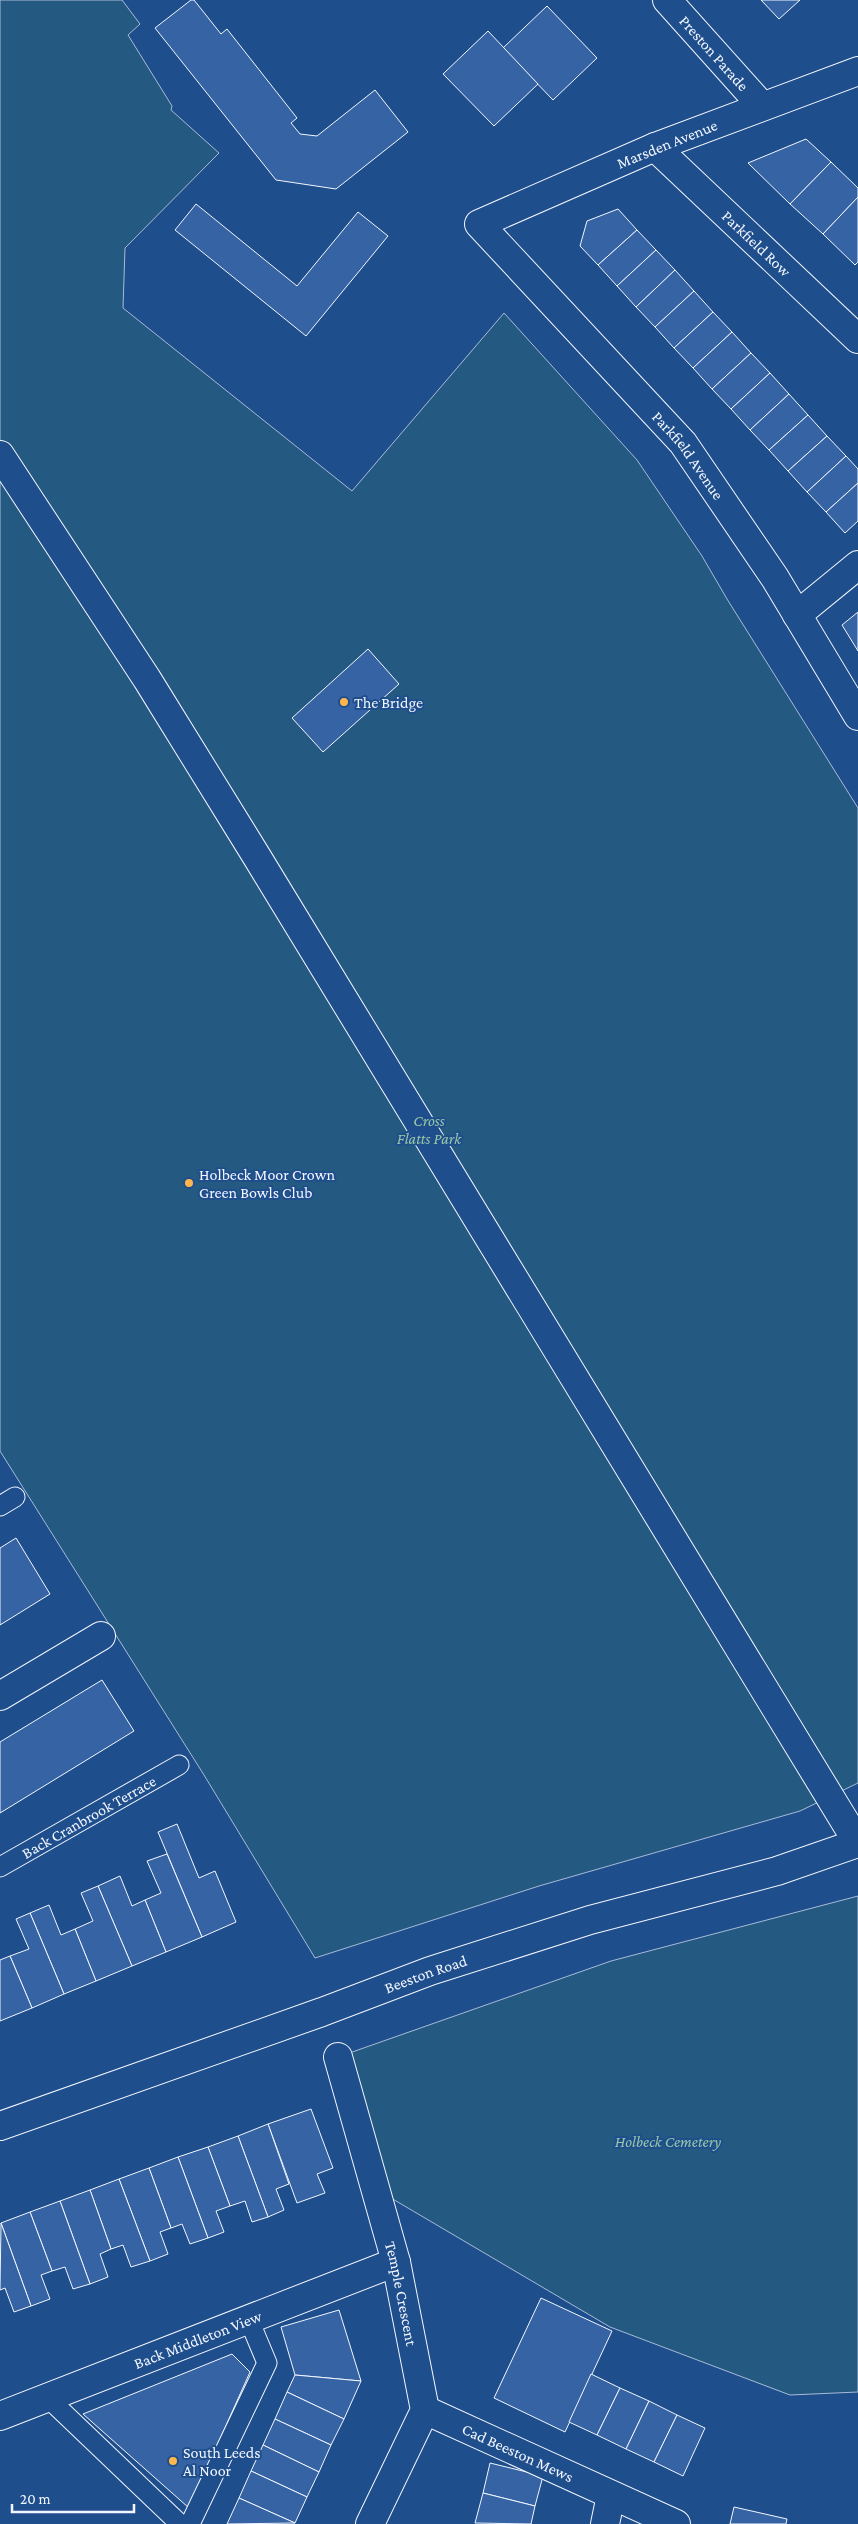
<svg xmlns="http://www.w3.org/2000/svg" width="858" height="2524" font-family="'Crimson Pro',serif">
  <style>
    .green { fill: #245a82; stroke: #a8bbd7 }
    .building { fill: #3563a3; stroke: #f2f6ff }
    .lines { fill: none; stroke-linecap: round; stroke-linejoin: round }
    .lane-casing { stroke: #f2f6ff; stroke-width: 21 }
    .street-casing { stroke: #f2f6ff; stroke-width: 30 }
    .secondary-casing { stroke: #f2f6ff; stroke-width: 30 }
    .lane { stroke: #1f4e8c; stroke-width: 19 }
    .street { stroke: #1f4e8c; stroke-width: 28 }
    .secondary { stroke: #1f4e8c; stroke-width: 28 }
    .poi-dot { fill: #ffb74d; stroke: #1f4e8c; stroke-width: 2 }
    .labels { text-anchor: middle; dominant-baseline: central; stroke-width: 4; stroke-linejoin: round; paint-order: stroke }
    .street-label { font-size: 16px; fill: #f2f6ff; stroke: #1f4e8c }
    .poi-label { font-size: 16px; fill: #f2f6ff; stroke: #1f4e8c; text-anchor: start }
    .park-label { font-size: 16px; font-style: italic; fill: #97c8a6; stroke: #1f4e8c }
  </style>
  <rect width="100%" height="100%" fill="#1f4e8c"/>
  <g class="green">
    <polygon points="0,0 122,0 140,24 128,35 172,106 171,110 219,153 125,248 123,308 352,491 504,313 637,460 702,556 727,599 858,808 858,1783 800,1811 539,1886 315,1958 204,1775 0,1451"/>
    <polygon points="858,1896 858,2392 790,2395 610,2327 374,2188 338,2057 611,1961"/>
  </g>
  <g class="building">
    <polygon points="191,0 194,0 221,34 227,29 297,118 291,123 300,134 317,136 375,90 408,132 336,189 276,180 155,28"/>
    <polygon points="761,0 800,0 779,19"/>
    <polygon points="547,6 597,58 553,100 503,48"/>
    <polygon points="488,31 538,84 494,126 443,74"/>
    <polygon points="806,139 831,162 790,204 748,163"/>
    <polygon points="831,162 858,188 858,197 823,234 790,204"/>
    <polygon points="858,197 858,262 855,265 823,234"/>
    <polygon points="196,204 297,286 358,212 388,236 306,336 175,230"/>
    <polygon points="618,209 637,230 598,265 580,246 587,221"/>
    <polygon points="637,230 656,250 617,286 598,265"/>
    <polygon points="656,250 675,270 636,307 617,286"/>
    <polygon points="675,270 694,291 655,327 636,307"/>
    <polygon points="694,291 713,312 674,348 655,327"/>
    <polygon points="713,312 732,332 693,368 674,348"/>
    <polygon points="732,332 751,353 712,389 693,368"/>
    <polygon points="751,353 770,373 731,409 712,389"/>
    <polygon points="770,373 789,394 750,430 731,409"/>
    <polygon points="789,394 808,415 769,450 750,430"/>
    <polygon points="808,415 827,436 788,471 769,450"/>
    <polygon points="827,436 846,456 807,492 788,471"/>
    <polygon points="846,456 858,469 858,483 826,512 807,492"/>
    <polygon points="858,483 858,521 845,533 826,512"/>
    <polygon points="858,612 858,651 842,625"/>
    <polygon points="368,649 399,684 323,752 292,718"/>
    <polygon points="16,1538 50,1594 0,1625 0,1548"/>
    <polygon points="102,1680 134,1731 0,1813 0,1742"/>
    <polygon points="177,1824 199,1878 215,1871 236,1922 202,1937 158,1832"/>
    <polygon points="167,1854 202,1937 166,1952 145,1900 161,1893 147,1861"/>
    <polygon points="120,1876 132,1906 145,1900 166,1952 132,1966 98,1886"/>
    <polygon points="98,1886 132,1966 96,1981 75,1929 93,1921 81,1893"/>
    <polygon points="49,1905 61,1935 75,1929 96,1981 64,1994 30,1913"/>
    <polygon points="30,1913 64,1994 32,2008 10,1956 29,1949 16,1919"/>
    <polygon points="10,1956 32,2008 0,2021 0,1960"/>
    <polygon points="311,2109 333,2168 317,2174 325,2193 297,2203 268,2124"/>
    <polygon points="268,2124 289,2184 276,2189 284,2210 268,2217 238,2136"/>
    <polygon points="238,2136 268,2217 252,2222 245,2201 230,2206 208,2147"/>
    <polygon points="208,2147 230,2206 216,2211 224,2232 208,2238 178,2157"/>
    <polygon points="178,2157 208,2238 190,2244 182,2224 171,2228 149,2168"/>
    <polygon points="149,2168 171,2228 160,2232 168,2254 150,2261 119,2179"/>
    <polygon points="119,2179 150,2261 131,2267 123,2245 111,2249 90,2190"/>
    <polygon points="90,2190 111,2249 100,2254 108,2277 90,2284 60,2201"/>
    <polygon points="60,2201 90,2284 73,2289 65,2267 52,2271 30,2212"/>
    <polygon points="30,2212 52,2271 41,2275 50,2299 31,2306 1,2223"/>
    <polygon points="1,2223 31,2306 14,2312 5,2288 0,2290"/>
    <polygon points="541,2298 612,2331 565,2432 494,2398"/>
    <polygon points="339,2310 361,2381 295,2375 281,2327"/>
    <polygon points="232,2354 250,2372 189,2508 83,2414"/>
    <polygon points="591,2374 620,2388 597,2435 569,2422"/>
    <polygon points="295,2375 361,2381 344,2419 287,2392"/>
    <polygon points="620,2388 649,2401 626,2449 597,2435"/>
    <polygon points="287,2392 344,2419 331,2445 275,2419"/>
    <polygon points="649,2401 677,2415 654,2462 626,2449"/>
    <polygon points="677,2415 705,2428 683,2476 654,2462"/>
    <polygon points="275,2419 331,2445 319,2472 263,2445"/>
    <polygon points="263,2445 319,2472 307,2497 251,2471"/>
    <polygon points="490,2463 543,2476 535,2506 483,2493"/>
    <polygon points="251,2471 307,2497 295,2523 239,2498"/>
    <polygon points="483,2493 535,2506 531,2524 475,2523"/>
    <polygon points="239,2498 295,2523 227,2524"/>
    <polygon points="734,2507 787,2519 786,2524 730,2524"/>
  </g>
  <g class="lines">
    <g class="lane-casing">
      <g id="lane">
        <polyline points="0,1506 15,1497"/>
        <path id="s1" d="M 0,1867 L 179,1765"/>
        <polyline points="49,2399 180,2524"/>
        <polyline points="190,2524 267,2363 249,2320"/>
      </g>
    </g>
    <g class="street-casing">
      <g id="street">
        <path id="s2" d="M 667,0 L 762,106"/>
        <path id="s3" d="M 858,71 L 655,147 L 479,224 L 683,443 L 775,578 L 858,716"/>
        <path id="s4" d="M 655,147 L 858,339"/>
        <polyline points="0,455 147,679 257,857 858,1843"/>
        <polyline points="797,615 858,565"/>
        <polyline points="0,1696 101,1636"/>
        <path id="s5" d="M 338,2057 L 396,2262 L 425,2410 L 370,2524"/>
        <path id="s6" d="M 425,2410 L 676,2524"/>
        <path id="s7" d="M 0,2416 L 396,2262"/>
        <polyline points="605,2524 611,2495"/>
      </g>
    </g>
    <g class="secondary-casing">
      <g id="secondary">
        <path id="s8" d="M 0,2126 L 322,2012 L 430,1971 L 590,1920 L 777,1871 L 858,1843"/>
      </g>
    </g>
    <use href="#lane" class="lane"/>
    <use href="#street" class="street"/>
    <use href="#secondary" class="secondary"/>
  </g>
  <g class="poi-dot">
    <circle cx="344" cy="702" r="5"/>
    <circle cx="189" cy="1183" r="5"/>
    <circle cx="173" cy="2461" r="5"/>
  </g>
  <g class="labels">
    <g class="street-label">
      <text stroke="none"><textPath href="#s2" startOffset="71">Preston Parade</textPath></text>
      <text transform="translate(667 144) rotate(-22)">Marsden Avenue</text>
      <text stroke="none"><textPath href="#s4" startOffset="140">Parkfield Row</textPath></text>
      <text stroke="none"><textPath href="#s3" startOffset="721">Parkfield Avenue</textPath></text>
      <text stroke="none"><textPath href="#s1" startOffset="102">Back Cranbrook Terrace</textPath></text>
      <text stroke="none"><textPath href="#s8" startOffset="452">Beeston Road</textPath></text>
      <text stroke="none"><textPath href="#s5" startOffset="245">Temple Crescent</textPath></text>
      <text stroke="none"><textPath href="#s7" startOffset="212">Back Middleton View</textPath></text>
      <text stroke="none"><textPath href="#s6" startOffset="102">Cad Beeston Mews</textPath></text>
    </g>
    <g class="poi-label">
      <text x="354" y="702">The Bridge</text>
      <text x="199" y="1174">Holbeck Moor Crown<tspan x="199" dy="18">Green Bowls Club</tspan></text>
      <text x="183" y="2452">South Leeds<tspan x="183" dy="18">Al Noor</tspan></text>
    </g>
    <g class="park-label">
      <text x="429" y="1120">Cross<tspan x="429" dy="18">Flatts Park</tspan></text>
      <text x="668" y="2141">Holbeck Cemetery</text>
    </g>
  </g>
  <path d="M12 2504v8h122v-8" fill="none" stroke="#f2f6ff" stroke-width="2.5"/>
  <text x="20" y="2504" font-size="15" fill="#f2f6ff" stroke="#1f4e8c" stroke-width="4" paint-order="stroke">20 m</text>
</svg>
